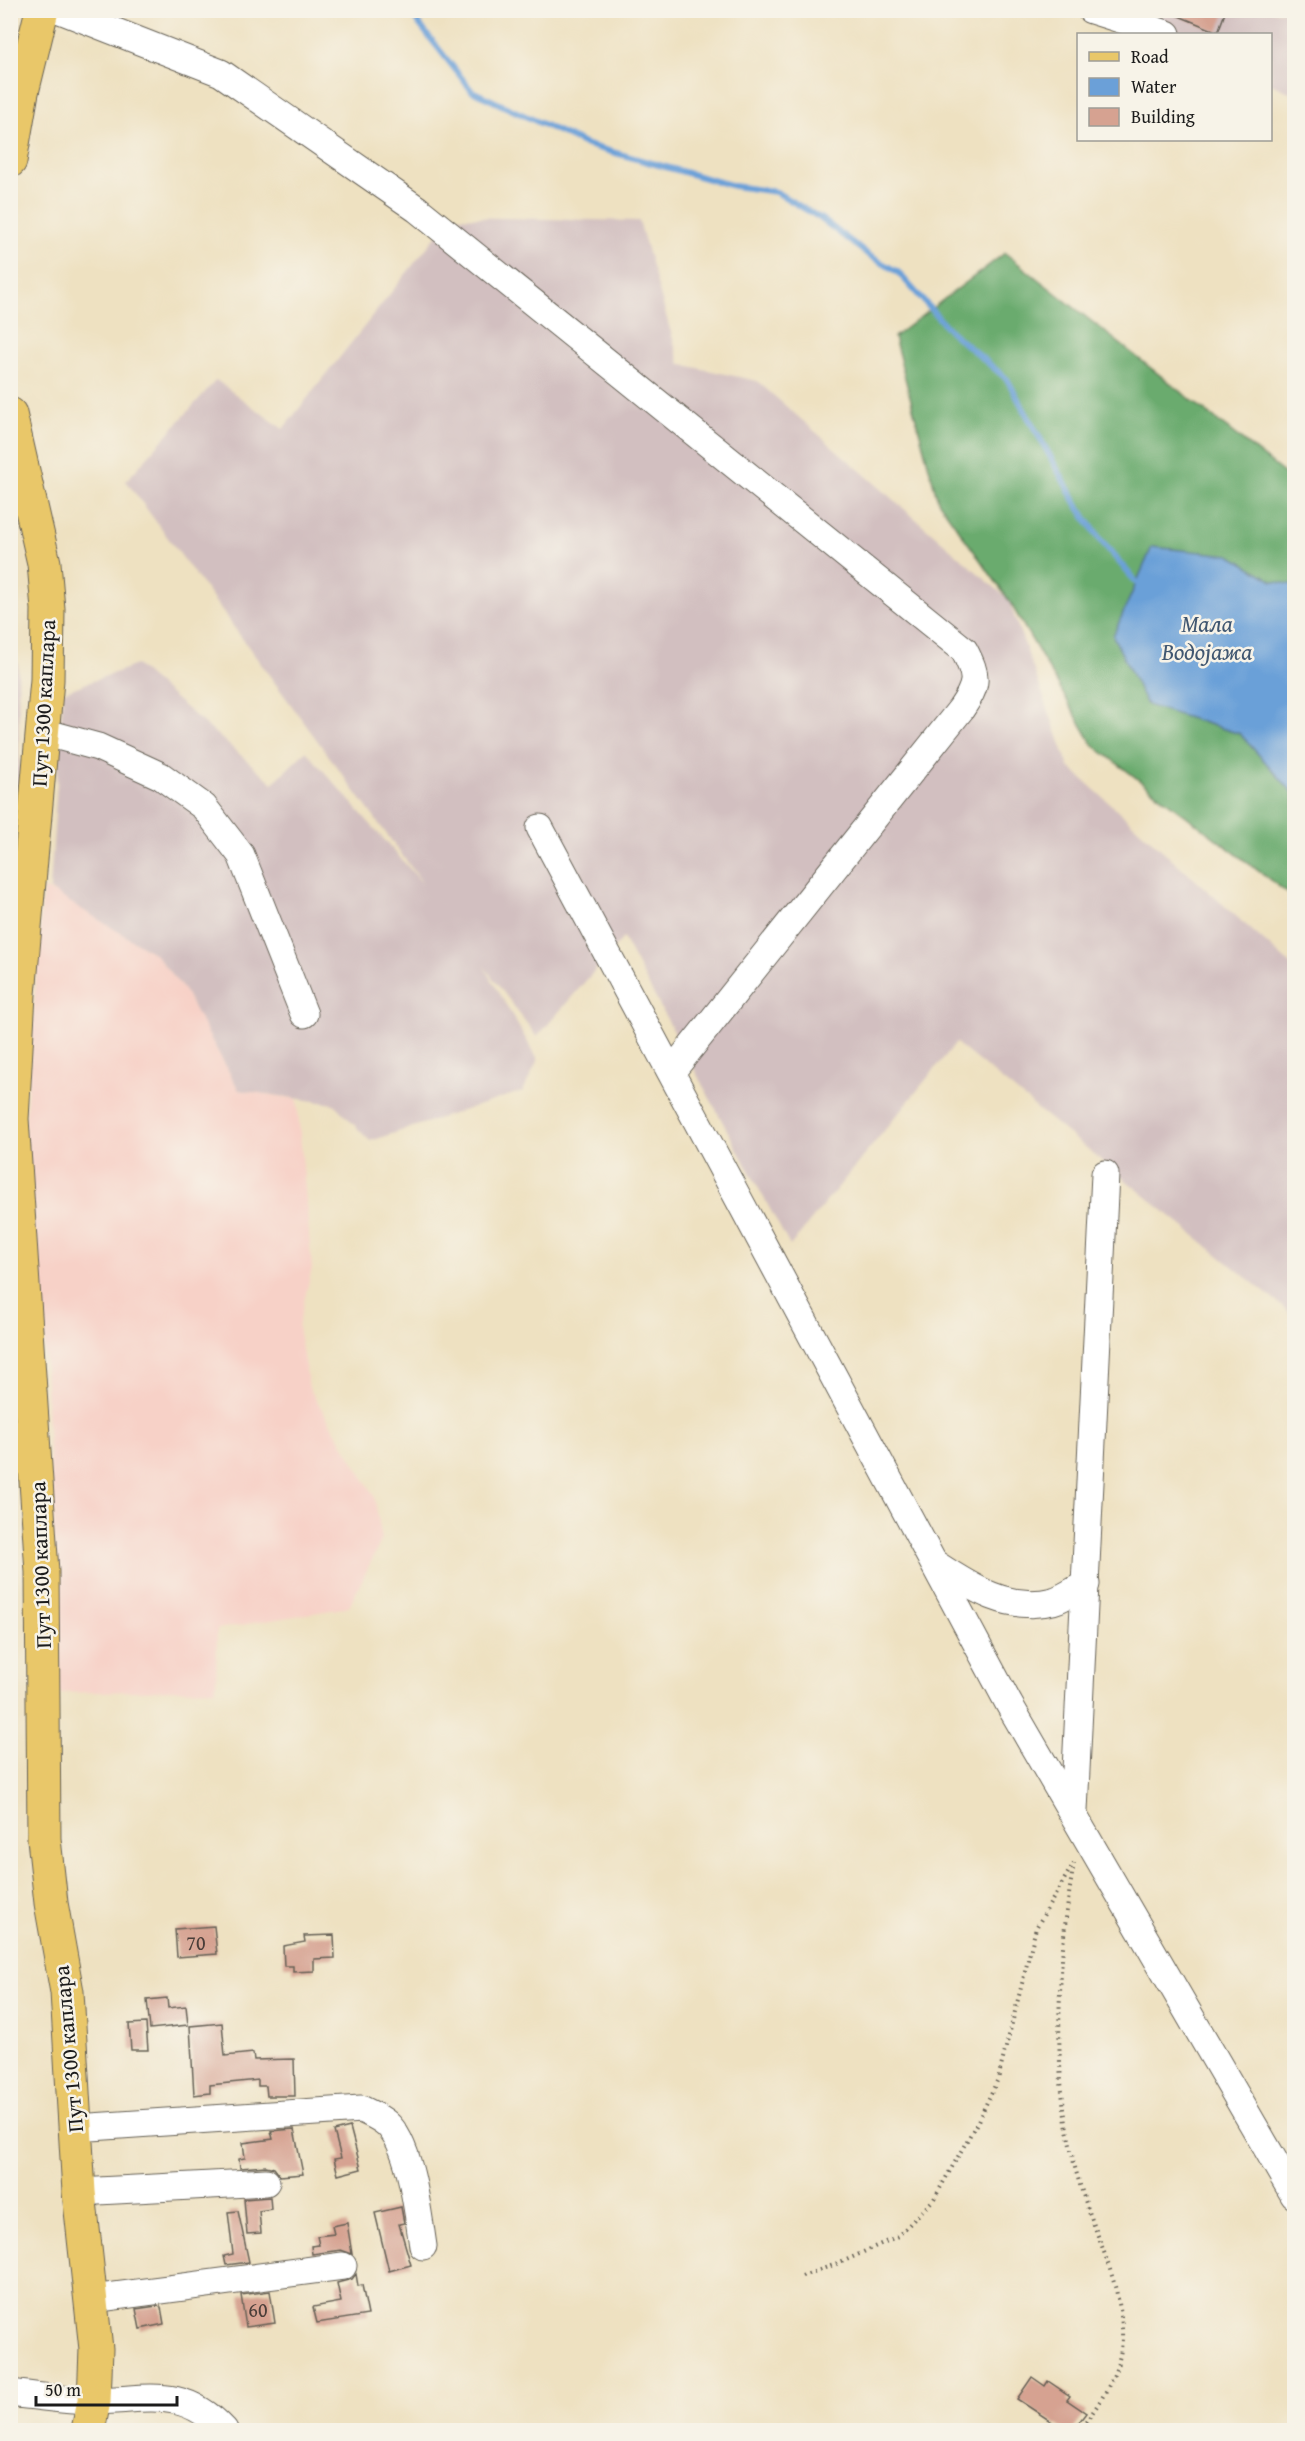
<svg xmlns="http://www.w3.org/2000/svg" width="1305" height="2441" font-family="'Gentium Book Plus',serif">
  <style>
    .built { fill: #f7d1c7 }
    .industrial { fill: #d2bfc0 }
    .forest { fill: #6bab6e; stroke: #446445; stroke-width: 1.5 }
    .water { fill: #6ba0d8; stroke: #445e7a; stroke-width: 1.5 }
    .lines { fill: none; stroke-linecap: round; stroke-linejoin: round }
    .stream { stroke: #6ba0d8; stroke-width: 6 }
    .building { fill: #d6a291 }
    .minor-casing { stroke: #666156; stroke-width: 29 }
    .major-casing { stroke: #666156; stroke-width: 35 }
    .path { stroke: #666156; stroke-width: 4; stroke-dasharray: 1.5 4.5; stroke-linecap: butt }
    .minor { stroke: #fff; stroke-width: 27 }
    .major { stroke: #e9c769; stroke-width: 33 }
    .labels { text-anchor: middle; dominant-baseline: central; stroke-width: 5; stroke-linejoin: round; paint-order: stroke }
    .number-label { font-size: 20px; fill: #4a3e39 }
    .street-label { font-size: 22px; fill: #1c1c1c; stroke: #f7f3e8 }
    .water-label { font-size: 24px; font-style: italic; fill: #405771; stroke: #f7f3e8 }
  </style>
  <rect width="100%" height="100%" fill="#f7f3e8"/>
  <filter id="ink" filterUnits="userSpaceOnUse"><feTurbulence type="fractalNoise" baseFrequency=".0167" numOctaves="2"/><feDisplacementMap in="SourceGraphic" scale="12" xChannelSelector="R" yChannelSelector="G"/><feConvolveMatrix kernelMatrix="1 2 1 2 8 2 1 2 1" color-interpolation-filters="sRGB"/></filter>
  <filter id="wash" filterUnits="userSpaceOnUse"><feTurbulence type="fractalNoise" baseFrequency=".008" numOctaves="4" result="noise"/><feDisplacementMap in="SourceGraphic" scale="24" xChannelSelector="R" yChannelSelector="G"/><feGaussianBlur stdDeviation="1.35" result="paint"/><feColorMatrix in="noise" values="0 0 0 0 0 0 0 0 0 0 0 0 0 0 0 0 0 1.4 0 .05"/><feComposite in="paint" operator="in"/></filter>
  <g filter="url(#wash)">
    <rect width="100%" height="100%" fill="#eee1c1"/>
    <polygon class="built" points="43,888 59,895 155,954 184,990 239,1090 297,1099 312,1268 298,1327 309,1388 374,1495 382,1539 349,1607 217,1629 216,1689 59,1693 42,1285 22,1165"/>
    <g class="industrial">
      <polygon points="1070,11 1294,11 1294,94 1271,84 1270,34 1136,34"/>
      <polygon points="451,217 639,221 680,364 757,381 1008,599 1069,767 1294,968 1294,1316 956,1043 790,1246 623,938 537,1037 483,965 538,1060 523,1091 370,1141 334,1104 239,1090 184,990 155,954 50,890 63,692 136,665 273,783 306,751 424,885 126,481 216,380 283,429"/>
      <polygon points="18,662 20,815 11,817 11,664"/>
    </g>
    <polygon class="forest" points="1005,253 1294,481 1294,898 1093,745 1008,599 938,501 894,337"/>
    <polygon class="water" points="1152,547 1230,555 1273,581 1294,585 1294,794 1240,734 1147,705 1113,636"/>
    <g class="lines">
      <polyline class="stream" points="408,10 472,91 587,145 734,186 776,192 820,218 870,256 898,272 951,332 1007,379 1076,503 1099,538 1142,589"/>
    </g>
    <g id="blocks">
      <g class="building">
        <polygon points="1164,10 1226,10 1218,32"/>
        <polygon points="214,1926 217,1954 177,1957 175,1929"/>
        <polygon points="334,1935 335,1958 314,1959 314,1971 293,1972 293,1966 284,1966 283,1946 305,1942 304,1936"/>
        <polygon points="167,1998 168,2008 186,2006 188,2025 150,2029 147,2000"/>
        <polygon points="146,2023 148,2050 131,2050 129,2024"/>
        <polygon points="222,2023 225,2056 253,2053 254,2060 294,2059 295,2096 267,2096 266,2086 258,2086 258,2080 210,2085 210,2093 194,2095 190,2026"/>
        <polygon points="350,2127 361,2169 338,2175 334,2159 341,2158 334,2131"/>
        <polygon points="294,2129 303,2174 280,2176 274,2168 266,2166 240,2168 239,2159 245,2158 243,2143 273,2139 271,2131"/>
        <polygon points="270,2197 271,2209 259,2211 261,2233 247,2234 244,2199"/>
        <polygon points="401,2207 404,2223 399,2224 411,2265 389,2271 375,2213"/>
        <polygon points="238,2211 249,2262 226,2265 224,2256 233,2254 228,2212"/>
        <polygon points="347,2223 352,2254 341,2250 312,2254 311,2246 319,2245 317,2236 334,2234 332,2226"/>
        <polygon points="356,2274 358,2286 362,2285 368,2315 317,2323 313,2307 341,2302 337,2283 352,2279"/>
        <polygon points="270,2291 275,2323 246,2327 241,2295"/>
        <polygon points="157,2306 161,2307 164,2324 140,2329 136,2309"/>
        <polygon points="1032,2377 1045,2386 1048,2381 1070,2396 1067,2400 1086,2413 1073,2430 1064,2430 1017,2399"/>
      </g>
    </g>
  </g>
  <g filter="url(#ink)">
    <use href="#blocks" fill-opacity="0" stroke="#666156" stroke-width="1.5"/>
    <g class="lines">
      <g class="minor-casing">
        <g id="minor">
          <path d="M 60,10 L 221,73 L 417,209 L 964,650 C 978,677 978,684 961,709 L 672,1071"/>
          <polyline points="1091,10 1167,34"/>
          <polyline points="43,732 98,747 161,776 204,807 241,855 304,1014"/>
          <polyline points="540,828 1009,1704 1294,2195"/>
          <path d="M 937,1565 C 972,1588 1009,1612 1053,1601 C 1064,1598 1076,1589 1086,1584"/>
          <polyline points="1074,1811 1105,1174"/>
          <path d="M 76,2128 L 361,2109 C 369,2113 379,2117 386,2123 C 411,2144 418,2214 423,2246"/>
          <polyline points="79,2192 266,2182"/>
          <polyline points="92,2299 343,2266"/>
          <path d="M 10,2393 C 38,2396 67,2401 94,2401 C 148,2400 183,2386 224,2430"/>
        </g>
      </g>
      <g class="major-casing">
        <g id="major">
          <polyline points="10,161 22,92 42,10"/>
          <polyline points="10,414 44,563 48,609 47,680 19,994 12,1119 42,1572 44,1839 51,1903 67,1992 79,2192 96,2349 94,2401 88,2430"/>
        </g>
      </g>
      <g class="path">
        <path d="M 1074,1863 C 1062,1931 1056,2011 1061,2081 C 1064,2116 1070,2154 1081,2188 C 1096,2238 1131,2302 1120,2355 C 1114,2383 1097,2407 1080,2430"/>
        <polyline points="802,2276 842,2262 898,2236 934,2199 977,2123 998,2079 1036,1928 1072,1866"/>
      </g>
      <use href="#minor" class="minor"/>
      <use href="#major" class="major"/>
    </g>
  </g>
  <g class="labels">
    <g class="number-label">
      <text x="196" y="1942">70</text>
      <text x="258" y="2309">60</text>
    </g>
    <g class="street-label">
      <text transform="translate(43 703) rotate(-87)">Пут 1300 каплара</text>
      <text transform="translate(40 1565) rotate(-92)">Пут 1300 каплара</text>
      <text transform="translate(68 2049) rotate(-95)">Пут 1300 каплара</text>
    </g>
    <g class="water-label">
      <text x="1207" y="623">Мала<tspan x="1207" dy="28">Водојажа</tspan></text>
    </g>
  </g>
  <rect width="1305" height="2441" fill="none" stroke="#f7f3e8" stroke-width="36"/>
  <rect x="1077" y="33" width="195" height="108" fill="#f7f3e8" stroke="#9f9d96" stroke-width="1.5"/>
  <rect x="1089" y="52" width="30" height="9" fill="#e9c769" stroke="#9f9d96" stroke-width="1.5"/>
  <text x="1131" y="63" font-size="18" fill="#1c1c1c">Road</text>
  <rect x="1089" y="78" width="30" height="18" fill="#6ba0d8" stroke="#9f9d96" stroke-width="1.5"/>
  <text x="1131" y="93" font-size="18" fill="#1c1c1c">Water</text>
  <rect x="1089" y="108" width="30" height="18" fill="#d6a291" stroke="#9f9d96" stroke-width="1.5"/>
  <text x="1131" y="123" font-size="18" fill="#1c1c1c">Building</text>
  <path d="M36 2396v9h141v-9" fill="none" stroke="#1c1c1c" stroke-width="3"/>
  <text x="45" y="2396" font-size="18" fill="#1c1c1c" stroke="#f7f3e8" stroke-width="4.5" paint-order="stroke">50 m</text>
</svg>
